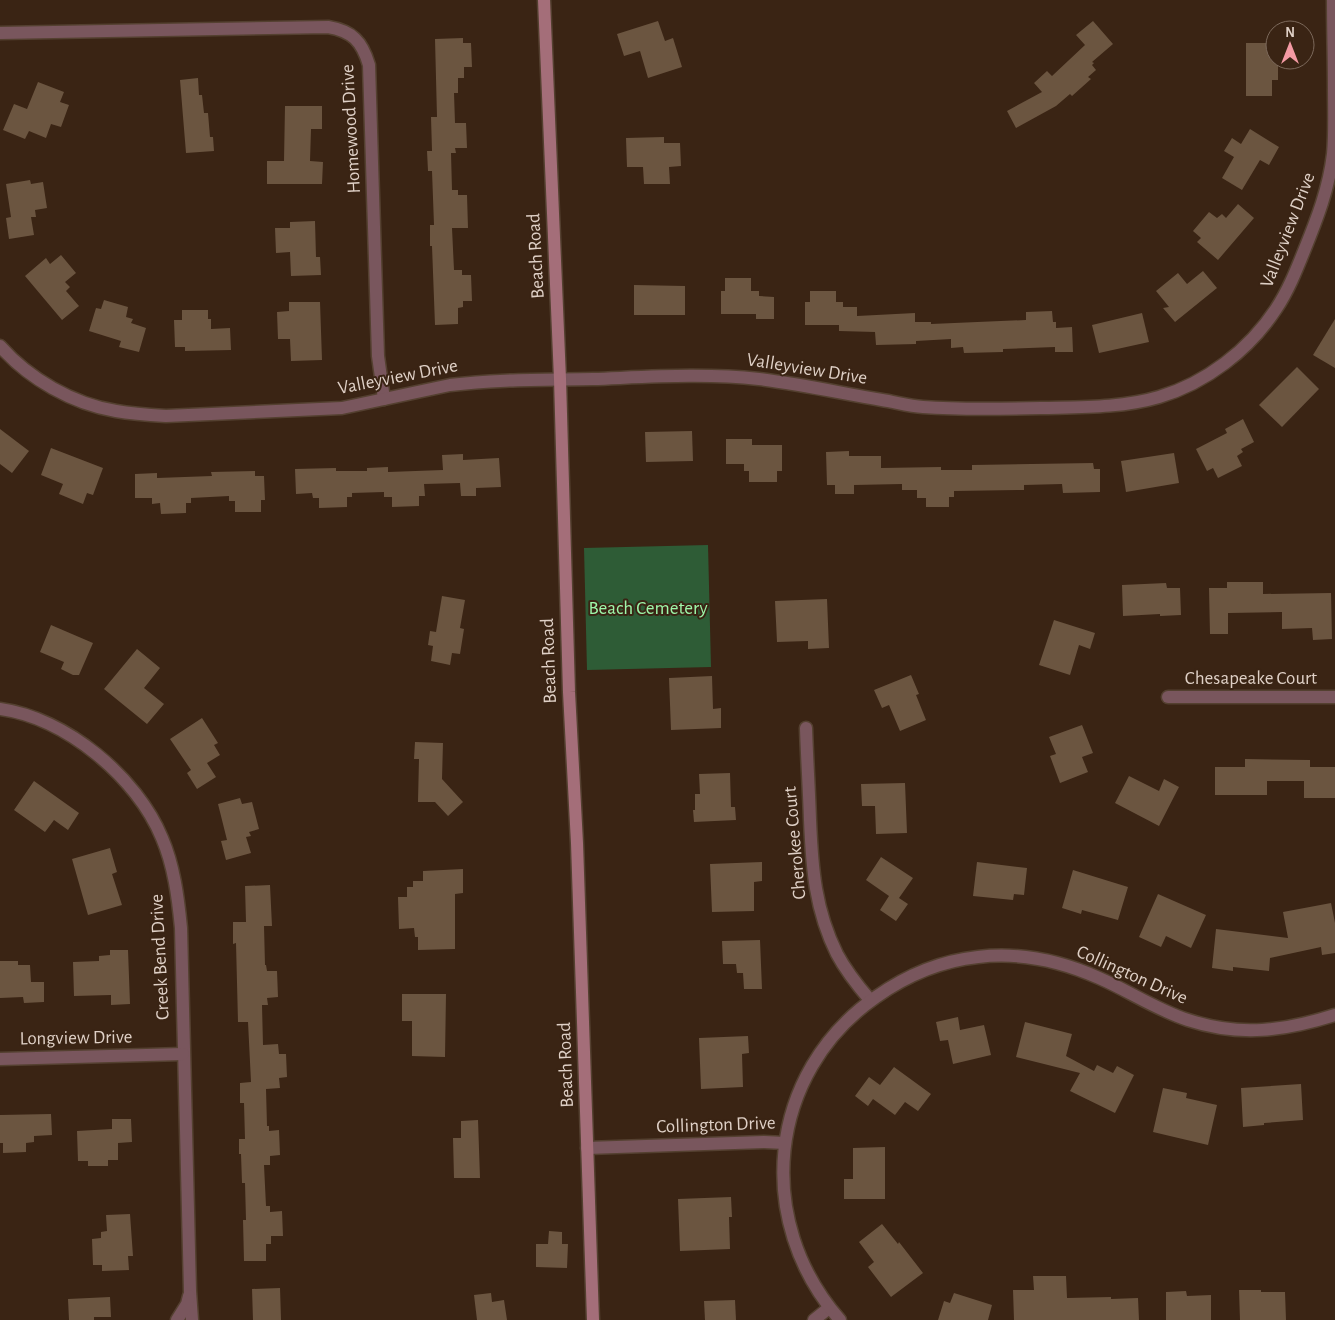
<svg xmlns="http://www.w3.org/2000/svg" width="1335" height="1320" font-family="'Alegreya Sans',sans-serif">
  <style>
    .green { fill: #2e5c36 }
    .building { fill: #6b5540 }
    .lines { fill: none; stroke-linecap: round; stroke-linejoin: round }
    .street-casing { stroke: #544030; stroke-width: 15 }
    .secondary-casing { stroke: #544030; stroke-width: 15 }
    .street { stroke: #79565d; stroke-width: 12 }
    .secondary { stroke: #a46e79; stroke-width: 12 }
    .labels { text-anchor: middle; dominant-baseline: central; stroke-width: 4; stroke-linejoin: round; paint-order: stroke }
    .street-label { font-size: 19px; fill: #dfd0c6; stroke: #3a2414 }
    .park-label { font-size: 19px; fill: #9ef7aa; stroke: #3a2414 }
  </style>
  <rect width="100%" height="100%" fill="#3a2414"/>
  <polygon class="green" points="708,545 711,667 587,670 584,548"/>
  <g class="building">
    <polygon points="658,21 665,41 673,38 682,67 648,78 640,51 624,56 617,34"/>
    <polygon points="1093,21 1113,44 1092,62 1094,63 1092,65 1096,70 1088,77 1091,79 1072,96 1070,94 1056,106 1016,128 1007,111 1042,92 1034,83 1047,71 1052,76 1085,45 1076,35"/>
    <polygon points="463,38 463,43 471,43 472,67 464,67 464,78 458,78 458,93 454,93 455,123 466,123 467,148 455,148 456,153 451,153 452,190 458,190 458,195 467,195 468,228 452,228 454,270 462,270 462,275 471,275 472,301 463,301 463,307 458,308 458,324 435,325 432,246 430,246 430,225 434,225 432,171 428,171 427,151 432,151 431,117 437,117 435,39"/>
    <polygon points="1246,43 1275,43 1275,60 1278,60 1278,80 1272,80 1272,96 1246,96"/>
    <polygon points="198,78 199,95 202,95 204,113 208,113 210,137 213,137 214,151 186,153 180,80"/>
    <polygon points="38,82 64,92 60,102 69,105 61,127 51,124 46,138 29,131 25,139 3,130 14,104 27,109"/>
    <polygon points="285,106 322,106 322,129 311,129 310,161 323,162 322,184 267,184 267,161 284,161"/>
    <polygon points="1250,129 1279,147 1269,165 1260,160 1242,190 1222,178 1234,157 1224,151 1232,138 1241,144"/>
    <polygon points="664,137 664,143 680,143 681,166 669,167 670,184 644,184 643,167 627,167 626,138"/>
    <polygon points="30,180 31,184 43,182 47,208 35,210 36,217 31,217 34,235 9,239 6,218 11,217 6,184"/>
    <polygon points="1238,204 1254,218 1218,260 1197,242 1201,238 1193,231 1209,212 1217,218 1222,214 1226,218"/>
    <polygon points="315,221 316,257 320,257 321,275 291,276 290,252 276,253 275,228 290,228 290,222"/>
    <polygon points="61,255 76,273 65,282 70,287 66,291 79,306 62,320 25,276 46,258 50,264"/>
    <polygon points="1203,271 1217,288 1175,322 1163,308 1169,307 1156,291 1178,273 1187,284"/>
    <polygon points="725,278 751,278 751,291 759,291 759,296 774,297 774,319 756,319 756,314 721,314 721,291 725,291"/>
    <polygon points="634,285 685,286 685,315 634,315"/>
    <polygon points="810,291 836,291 836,302 843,302 843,307 857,307 857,316 915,313 915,322 931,322 931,324 1026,320 1026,312 1052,311 1053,322 1056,322 1056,328 1072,327 1073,352 1055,352 1055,347 1003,349 1003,352 964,353 963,347 951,348 951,339 916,341 916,344 876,345 875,332 839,331 839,325 805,325 805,302 810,302"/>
    <polygon points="104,300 128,307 126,317 133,319 131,323 146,328 139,352 119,347 121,341 89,331 96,308 101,309"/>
    <polygon points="289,302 320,302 322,360 291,361 290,339 278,339 277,312 289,311"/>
    <polygon points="182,310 208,310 208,319 211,319 211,329 230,328 231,350 185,351 185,347 175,347 174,320 182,320"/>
    <polygon points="1142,313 1149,342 1099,353 1092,325"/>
    <polygon points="1335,319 1335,368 1313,355"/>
    <polygon points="1297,367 1319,389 1282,427 1259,405"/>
    <polygon points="1243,419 1254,442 1241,449 1243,452 1237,456 1242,466 1218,478 1213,468 1207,471 1196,449 1227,433 1225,429"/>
    <polygon points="0,429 29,451 12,473 0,464"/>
    <polygon points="692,431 693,461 646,462 645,432"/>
    <polygon points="726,439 752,439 752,445 782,445 782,471 777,471 777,482 749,482 749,471 744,471 744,464 726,464"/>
    <polygon points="51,448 103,468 93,495 87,493 83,504 59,494 63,484 41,475"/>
    <polygon points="849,451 849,456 881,456 881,468 941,467 941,470 972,470 972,465 1093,463 1094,469 1100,469 1100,492 1063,493 1062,484 1024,485 1024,490 954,491 954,497 949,497 949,507 926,507 926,498 917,498 917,490 902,490 902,484 854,485 854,494 835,494 835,485 827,485 826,452"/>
    <polygon points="1174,453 1179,483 1126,492 1121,461"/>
    <polygon points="463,454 463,460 499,458 501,487 476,488 476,496 461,496 460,483 424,484 425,496 419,496 419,506 392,507 392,497 384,497 384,492 352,493 352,497 347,497 347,507 319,508 319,498 313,498 312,493 296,494 295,469 336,468 336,471 367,471 367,468 388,467 388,472 443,470 442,455"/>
    <polygon points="255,471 255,476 264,476 265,500 261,500 261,512 235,512 235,501 229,501 229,496 191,498 191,503 186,503 186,513 161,514 160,503 152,504 152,498 135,498 135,474 157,473 157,478 212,476 211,472"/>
    <polygon points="1227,582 1263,582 1263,594 1331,593 1332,639 1313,640 1312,628 1282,629 1282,612 1228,613 1228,634 1210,634 1209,588 1227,588"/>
    <polygon points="1166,583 1167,588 1180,588 1181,615 1160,616 1160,614 1123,616 1122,585"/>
    <polygon points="442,596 465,600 460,628 464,629 460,654 452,653 450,665 431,661 433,646 428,645 430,631 436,632"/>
    <polygon points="827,599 829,648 808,649 808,641 777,642 775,601"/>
    <polygon points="1054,620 1095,633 1090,649 1079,645 1070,675 1039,665"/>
    <polygon points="51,625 93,643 79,675 73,675 61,669 64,662 40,652"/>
    <polygon points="137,649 160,668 144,688 164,704 147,724 104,689"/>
    <polygon points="911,675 919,694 916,695 926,720 900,731 889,705 882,708 874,690"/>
    <polygon points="712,676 713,709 721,708 721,728 671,730 669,678"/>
    <polygon points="202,718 218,743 214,745 220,755 207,763 216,777 197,789 187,773 191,770 170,739"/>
    <polygon points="1082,725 1093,753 1082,757 1088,772 1060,783 1050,756 1056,754 1049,737"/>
    <polygon points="415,742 443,743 442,779 463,802 448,816 435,802 418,802 419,759 414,759"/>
    <polygon points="1245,759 1310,760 1310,767 1335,767 1335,798 1304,798 1304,781 1267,781 1267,795 1215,795 1215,767 1245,767"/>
    <polygon points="730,773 731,807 735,807 736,820 694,822 693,810 695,810 695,794 700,794 699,774"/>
    <polygon points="1129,776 1159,791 1164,779 1179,787 1159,826 1115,803"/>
    <polygon points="34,781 79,813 68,830 54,820 45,832 14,810"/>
    <polygon points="905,783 907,833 876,834 875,806 862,806 861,784"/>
    <polygon points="240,798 242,804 252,802 259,829 249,832 251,836 246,837 251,853 226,860 221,841 227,840 218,804"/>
    <polygon points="110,848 117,872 112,874 122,905 88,915 72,859"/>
    <polygon points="881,857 913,878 899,898 908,904 896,921 880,910 889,896 866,880"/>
    <polygon points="762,862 762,881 754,882 754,911 712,912 710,864"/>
    <polygon points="977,862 1027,868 1024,895 1014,894 1013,900 973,896"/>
    <polygon points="463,869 463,893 455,894 455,949 418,950 418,937 415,937 414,928 399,929 398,897 407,897 407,887 413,887 413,881 423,881 423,871"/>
    <polygon points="1073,870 1128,887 1118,920 1082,910 1081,914 1062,908"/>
    <polygon points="270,885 272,926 264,926 265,965 266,965 267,971 277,971 278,997 267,998 268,1005 262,1005 263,1045 278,1044 279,1054 286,1054 287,1077 279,1078 280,1088 266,1089 267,1126 269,1126 269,1131 279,1130 280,1155 270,1156 270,1165 264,1165 266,1206 270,1206 270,1212 282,1211 283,1236 271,1236 271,1244 266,1244 266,1261 244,1261 243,1220 246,1220 245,1183 242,1183 241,1154 239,1154 239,1139 245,1139 244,1103 240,1103 240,1083 251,1082 248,1022 238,1022 236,943 233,944 233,922 246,922 245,886"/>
    <polygon points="1158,894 1206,915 1191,948 1166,936 1161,947 1139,937"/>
    <polygon points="1331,903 1335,923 1335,953 1322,955 1321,947 1270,958 1269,971 1233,967 1233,971 1212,968 1216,929 1288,938 1283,912"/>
    <polygon points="760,940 762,989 744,989 743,973 737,973 736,964 723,964 722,941"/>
    <polygon points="110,950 128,950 130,1004 111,1005 111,995 74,996 73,962 99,961 99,956 110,955"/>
    <polygon points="0,961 18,961 18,965 30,965 31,982 44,982 44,1002 24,1003 23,997 0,998"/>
    <polygon points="402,994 446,994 445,1057 412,1056 412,1021 402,1021"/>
    <polygon points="958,1017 960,1030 984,1025 991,1055 953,1064 948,1040 940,1041 936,1022"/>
    <polygon points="1025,1022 1072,1034 1066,1056 1094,1071 1097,1065 1113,1073 1117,1066 1134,1075 1115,1113 1070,1091 1080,1073 1016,1057"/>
    <polygon points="748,1036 749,1053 742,1054 743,1087 701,1089 699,1038"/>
    <polygon points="894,1067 931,1094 918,1111 905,1102 895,1115 873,1099 868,1106 855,1096 869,1077 880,1085"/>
    <polygon points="1301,1084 1303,1120 1264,1123 1264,1125 1243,1127 1241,1088"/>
    <polygon points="1163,1088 1187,1093 1186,1098 1217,1105 1208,1145 1153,1132"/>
    <polygon points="51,1114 52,1135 34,1136 34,1142 26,1143 26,1152 3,1153 3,1143 0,1143 0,1115"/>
    <polygon points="112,1119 131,1119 132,1142 118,1143 118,1160 108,1160 108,1166 88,1166 88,1161 78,1161 77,1131 112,1129"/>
    <polygon points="478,1120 480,1178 454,1178 453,1138 461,1138 461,1121"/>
    <polygon points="885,1147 885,1199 844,1199 844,1179 853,1179 853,1148"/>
    <polygon points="731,1197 732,1217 729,1217 730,1249 680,1251 678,1199"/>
    <polygon points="130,1214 133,1256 128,1256 129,1270 102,1271 102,1265 93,1265 92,1239 101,1238 101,1232 107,1231 106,1215"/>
    <polygon points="882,1224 898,1244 899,1242 923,1273 891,1297 868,1267 874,1262 859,1242"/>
    <polygon points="549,1231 562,1232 562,1244 568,1244 567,1268 536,1267 536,1244 548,1244"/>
    <polygon points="1033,1276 1066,1276 1067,1298 1111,1297 1111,1299 1138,1298 1139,1320 1014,1320 1013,1290 1034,1290"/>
    <polygon points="280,1288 281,1320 253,1320 252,1289"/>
    <polygon points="1239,1290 1261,1290 1261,1292 1285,1292 1286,1320 1240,1320"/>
    <polygon points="1186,1291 1187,1296 1211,1295 1211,1320 1166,1320 1166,1292"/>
    <polygon points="491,1293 492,1302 504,1300 507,1320 477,1320 474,1295"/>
    <polygon points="954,1293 992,1305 988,1320 938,1320 944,1301 950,1303"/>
    <polygon points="110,1297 111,1317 94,1317 94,1320 69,1320 68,1299"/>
    <polygon points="735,1300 736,1320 705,1320 704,1301"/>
  </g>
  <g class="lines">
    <g class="street-casing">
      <g id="street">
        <path d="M 0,33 L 328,27 C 352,31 362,41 369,65 L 378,356 L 384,399"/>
        <path d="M 0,346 C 29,379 73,404 116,411 C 133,414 149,415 166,416 L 342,408 L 450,385 C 497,379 545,380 593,379 C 648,377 704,373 759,379 C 800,384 841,393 882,400 C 895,402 909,406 923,407 C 962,410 1002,409 1041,408 C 1080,407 1122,408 1159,397 C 1206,383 1249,350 1276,309 C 1288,291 1296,271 1304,251 C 1317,219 1329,188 1333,154 C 1335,133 1334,111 1334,89 C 1334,59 1333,30 1333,0"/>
        <polyline points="1168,697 1335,697"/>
        <path d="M 0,709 C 66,718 137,777 162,838 C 174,866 178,897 181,928 L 190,1291 L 192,1320"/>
        <path d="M 806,728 C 807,759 809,789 810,820 C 812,868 815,910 837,954 C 846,971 858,986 870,1000"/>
        <polyline points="0,1059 183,1054"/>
        <polyline points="587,1148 764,1142 785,1143"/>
        <polyline points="177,1320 187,1304 189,1296"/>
        <polyline points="814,1320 829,1308"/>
        <path d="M 840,1320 C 753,1221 767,1073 876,997 C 907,975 940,961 978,957 C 1020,952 1061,961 1099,978 C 1129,991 1157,1010 1188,1020 C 1240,1037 1285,1031 1335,1015"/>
      </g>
    </g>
    <g class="secondary-casing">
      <polyline id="secondary" points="544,0 560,379 569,692 577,843 593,1320"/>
    </g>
    <use href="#street" class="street"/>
    <use href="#secondary" class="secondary"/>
  </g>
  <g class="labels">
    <g class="street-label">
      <text transform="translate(351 129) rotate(-93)">Homewood Drive</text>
      <text transform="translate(1288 230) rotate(-69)">Valleyview Drive</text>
      <text transform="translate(536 256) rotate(-93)">Beach Road</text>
      <text transform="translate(807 369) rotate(9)">Valleyview Drive</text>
      <text transform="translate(398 377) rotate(-11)">Valleyview Drive</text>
      <text transform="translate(549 661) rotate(-92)">Beach Road</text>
      <text x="1251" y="678">Chesapeake Court</text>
      <text transform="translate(795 843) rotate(-95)">Cherokee Court</text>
      <text transform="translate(160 957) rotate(-93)">Creek Bend Drive</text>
      <text transform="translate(1132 975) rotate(24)">Collington Drive</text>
      <text transform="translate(76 1038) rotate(-1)">Longview Drive</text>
      <text transform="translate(566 1065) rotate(-92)">Beach Road</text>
      <text transform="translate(716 1125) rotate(-2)">Collington Drive</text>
    </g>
    <g class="park-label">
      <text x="648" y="608">Beach Cemetery</text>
    </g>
  </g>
  <g transform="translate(1290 45)"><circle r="24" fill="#3a2414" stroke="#7c695b"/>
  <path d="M0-4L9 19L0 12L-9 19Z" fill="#f49aa4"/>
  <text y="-8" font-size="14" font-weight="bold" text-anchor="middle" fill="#dfd0c6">N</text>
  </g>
</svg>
